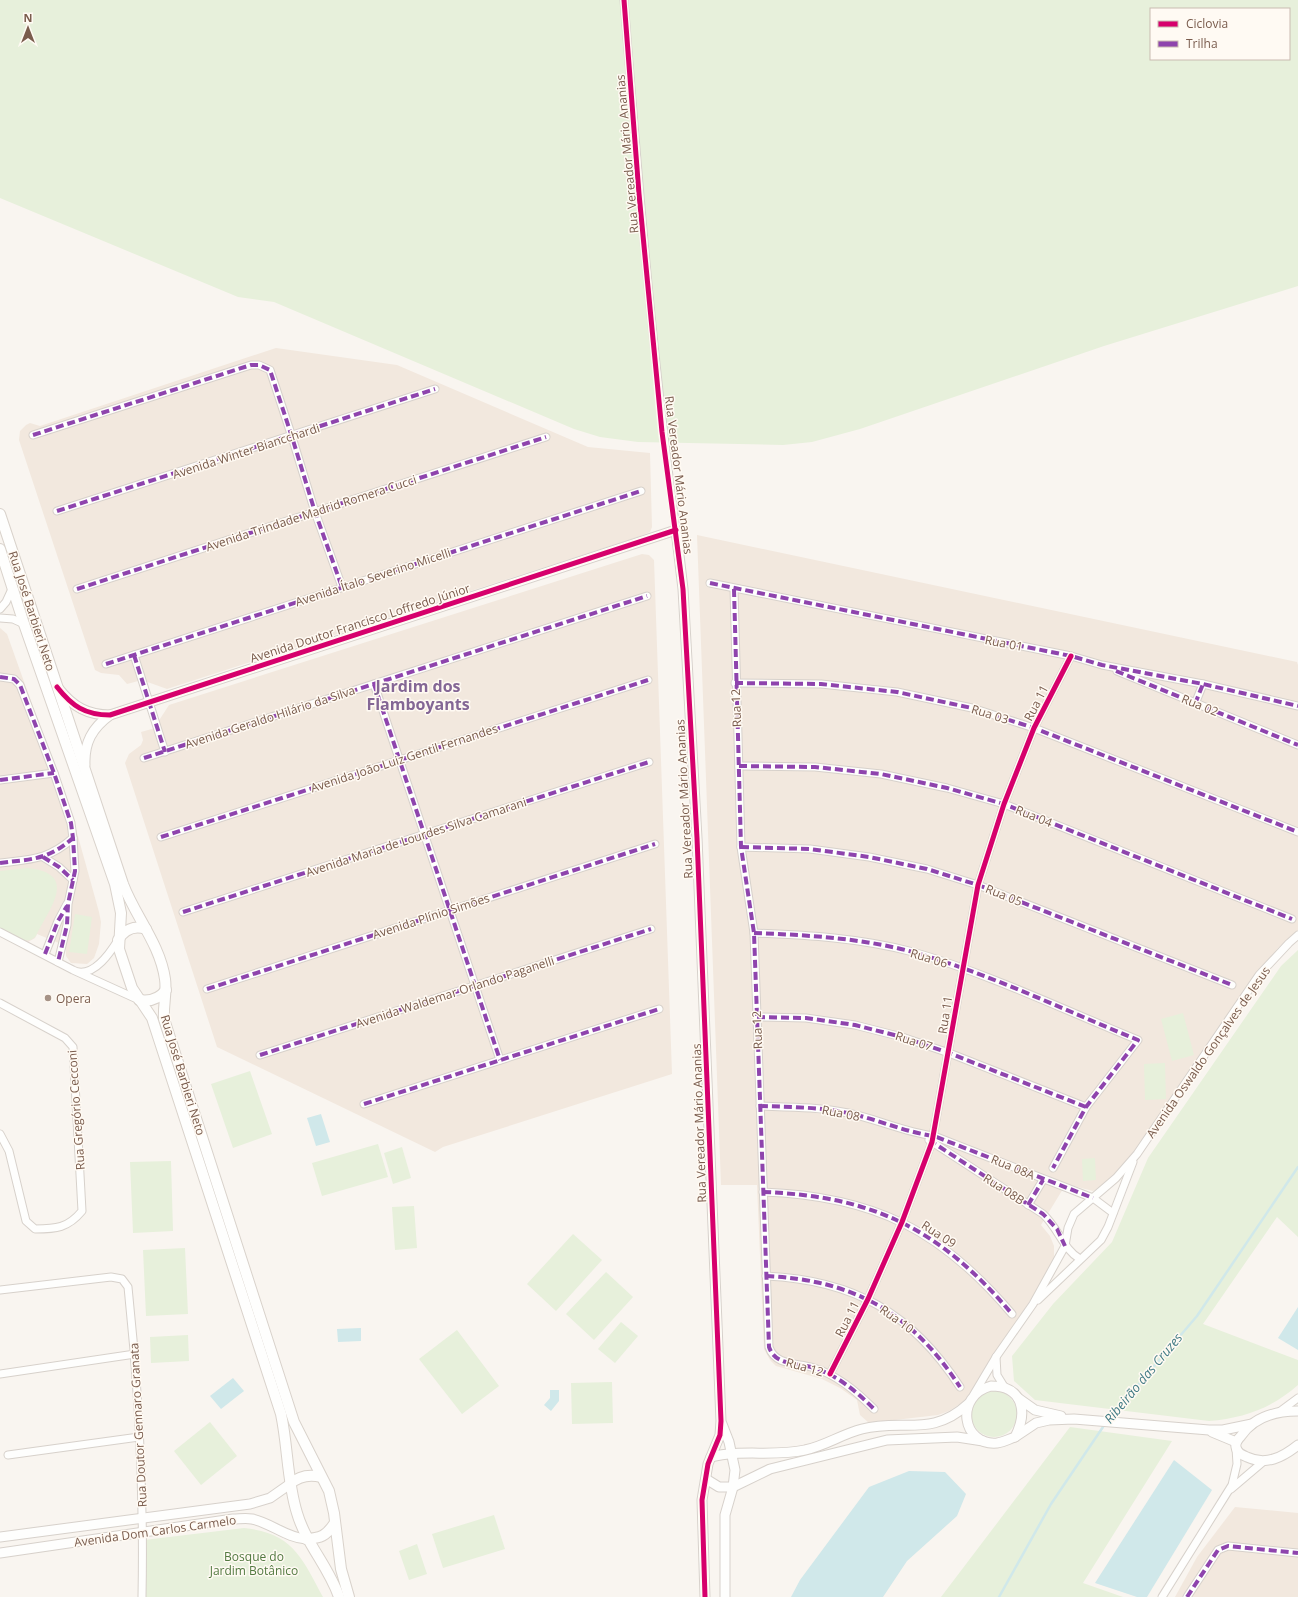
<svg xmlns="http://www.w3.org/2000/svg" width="1298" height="1597" font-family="'Open Sans',sans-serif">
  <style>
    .residential { fill: #f2e8de }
    .green { fill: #e7f0db; fill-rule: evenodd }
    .water { fill: #d0e8ea }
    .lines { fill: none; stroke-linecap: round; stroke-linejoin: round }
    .stream { stroke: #d0e8ea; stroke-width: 2.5 }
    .minor-casing { stroke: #d7d1cb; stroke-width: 9 }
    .tertiary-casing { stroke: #d7d1cb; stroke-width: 11 }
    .secondary-casing { stroke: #d9d2cb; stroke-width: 12 }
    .minor { stroke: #fefefd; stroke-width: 7 }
    .tertiary { stroke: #fefefd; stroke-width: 9 }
    .secondary { stroke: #fefefd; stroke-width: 10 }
    .quiet { stroke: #8e44ad; stroke-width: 4; stroke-dasharray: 8 4; stroke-linecap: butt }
    .cycleway-casing { stroke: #fffaf3; stroke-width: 8 }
    .cycleway { stroke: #d6006c; stroke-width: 5 }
    .poi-dot { fill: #a69286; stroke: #fffaf3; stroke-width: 1.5 }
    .labels { text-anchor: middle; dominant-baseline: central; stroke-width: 3; stroke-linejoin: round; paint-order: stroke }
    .street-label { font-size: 12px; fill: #7a5c4d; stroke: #fffaf3 }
    .poi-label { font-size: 12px; fill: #7a5c4d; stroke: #fffaf3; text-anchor: start }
    .park-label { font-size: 12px; fill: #537a41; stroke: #fffaf3 }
    .water-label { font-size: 13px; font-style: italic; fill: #437c86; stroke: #fffaf3 }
    .district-label { font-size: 16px; font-weight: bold; fill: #846695; stroke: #fffaf3 }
  </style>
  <rect width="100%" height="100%" fill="#f9f5f0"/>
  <g class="residential">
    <polygon points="276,348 397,365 588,447 650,453 652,527 650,532 641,536 167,689 142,680 127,684 119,675 101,673 95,670 19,440 20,431 26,425 30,423 40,426"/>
    <polygon points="697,535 1297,662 1298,665 1298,930 1278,948 1257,973 1130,1160 1108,1184 1093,1191 1066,1184 1041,1225 1050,1236 1054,1246 1054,1257 1051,1267 969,1398 949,1411 938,1415 869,1423 860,1415 857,1400 840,1388 822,1379 776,1366 770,1360 764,1349 757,1185 721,1185"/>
    <polygon points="642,554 649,555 654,560 672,1074 443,1147 435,1152 217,1047 125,763 129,754 141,745 143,740 141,732 159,727 158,722 169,705"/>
    <polygon points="0,628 7,634 74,822 99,912 101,922 99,944 94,958 87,964 71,963 66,956 66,946 37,934 35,938 28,942 0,930"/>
    <polygon points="1235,1507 1298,1513 1298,1597 1175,1597 1197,1557"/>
  </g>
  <g class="green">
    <path d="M 0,0 L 1298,0 L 1298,286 L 1104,346 L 860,429 L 812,442 L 783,445 L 638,442 L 600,437 L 574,429 L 274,302 L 238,297 L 0,198 ZM 1151,9 L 1289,9 L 1289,59 L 1151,59 Z"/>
    <path d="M 27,868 C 81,873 48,910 36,936 C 26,947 11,935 0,930 L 0,871 Z"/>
    <polygon points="75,914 92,917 87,954 69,952"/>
    <path d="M 1298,950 L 1298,1237 L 1277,1217 L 1203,1324 L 1298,1360 L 1298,1385 C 1272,1408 1244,1418 1209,1421 L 1035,1400 L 1014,1381 L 1012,1356 L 1053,1304 L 1112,1242 L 1148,1158 L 1281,966 Z"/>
    <polygon points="1183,1013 1194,1055 1172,1061 1161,1019"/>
    <polygon points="1165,1063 1166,1099 1145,1100 1144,1064"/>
    <polygon points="250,1071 272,1134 233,1148 211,1084"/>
    <polygon points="378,1144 388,1177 322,1196 312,1163"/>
    <polygon points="402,1147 411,1178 393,1184 384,1153"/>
    <polygon points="1095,1158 1096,1180 1083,1181 1082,1159"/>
    <polygon points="171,1161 173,1231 133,1233 130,1162"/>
    <polygon points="414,1206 417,1248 395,1250 392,1207"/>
    <polygon points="573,1234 602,1260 556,1311 527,1284"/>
    <polygon points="185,1248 188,1314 146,1316 143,1250"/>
    <polygon points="606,1272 633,1297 594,1340 566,1314"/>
    <polygon points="621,1322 638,1336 615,1363 598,1349"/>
    <polygon points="457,1330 499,1386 462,1414 419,1359"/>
    <polygon points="188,1335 189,1361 151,1363 150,1337"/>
    <polygon points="612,1382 613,1423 572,1424 571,1383"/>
    <circle cx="994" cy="1414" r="23"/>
    <polygon points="210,1422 237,1456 201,1485 174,1451"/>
    <polygon points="1070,1427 1172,1441 1083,1583 1123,1597 941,1597"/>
    <polygon points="494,1515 505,1549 443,1568 432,1534"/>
    <path d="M 244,1528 C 293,1533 302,1558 323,1597 L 146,1597 L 144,1540 Z"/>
    <polygon points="417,1544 427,1574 409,1580 399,1551"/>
  </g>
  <g class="water">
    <polygon points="321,1114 330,1142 316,1146 307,1118"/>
    <polygon points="1298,1307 1298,1350 1278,1338"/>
    <polygon points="361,1328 361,1341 338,1342 337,1329"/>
    <polygon points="233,1378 244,1391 221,1409 210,1396"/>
    <polygon points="550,1390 559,1390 559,1401 551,1411 544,1405 550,1398"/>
    <polygon points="1174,1460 1212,1490 1147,1597 1137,1597 1095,1583"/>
    <polygon points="909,1471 945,1472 966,1494 957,1516 907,1561 883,1597 791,1597 800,1580 869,1487"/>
  </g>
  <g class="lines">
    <g class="stream">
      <polyline points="1109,1419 1197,1316 1298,1167"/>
      <polyline points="999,1597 1051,1504 1105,1424"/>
    </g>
    <g class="minor-casing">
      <g id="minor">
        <path d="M 624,0 C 638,177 652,354 676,530"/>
        <polyline points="33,435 251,365 259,365 270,370 292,437 315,512 342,587"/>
        <polyline points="57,511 435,389"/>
        <polyline points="710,583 1071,656 1102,665 1203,684 1298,706"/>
        <polyline points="77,589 546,437"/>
        <path d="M 734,589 L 741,847 L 754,933 L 769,1347 C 775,1365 795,1363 811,1367 C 836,1374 856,1391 874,1409"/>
        <polyline points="0,609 6,602 12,589"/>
        <polyline points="0,618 13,619 24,624"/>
        <polyline points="134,655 165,752"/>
        <polyline points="106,664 641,491"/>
        <polyline points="1117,671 1298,745"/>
        <polyline points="0,677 14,679 20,685 54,773 71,823 73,838 75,871 68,904 67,925 58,962"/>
        <polyline points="735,683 821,684 897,692 972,708 1034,728 1298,832"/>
        <polyline points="374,684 500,1060"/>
        <polyline points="1195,704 1203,684"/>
        <polyline points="144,758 647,596"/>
        <polyline points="739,766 815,767 881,774 947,788 1004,804 1292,919"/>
        <polyline points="0,780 54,773"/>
        <polyline points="161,837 648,680"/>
        <polyline points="741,847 810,849 869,857 927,869 978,885 1232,985"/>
        <polyline points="43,857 59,867 73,880"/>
        <path d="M 0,863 C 32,859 48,860 73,838"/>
        <polyline points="183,912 649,762"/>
        <polyline points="0,932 73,970 139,1000"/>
        <path d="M 754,933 C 807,935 861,938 913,952 C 990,974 1064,1010 1138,1040 L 1086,1107 L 1053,1168"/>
        <polyline points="45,954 58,921 67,904"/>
        <path d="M 79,972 C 96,974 110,953 118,940"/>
        <polyline points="207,989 655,844"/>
        <path d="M 0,1003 L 65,1038 L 73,1047 L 82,1211 C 68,1228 56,1229 35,1229 L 26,1221 L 9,1151 L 0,1134"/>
        <polyline points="757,1017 806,1018 855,1025 902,1037 949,1053 1086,1107"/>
        <polyline points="260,1055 651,929"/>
        <polyline points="364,1104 659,1009"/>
        <path d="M 760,1106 C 789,1107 819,1107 848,1113 C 877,1119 904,1132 934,1136 L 1093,1198 L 1113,1213"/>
        <path d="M 929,1140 L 1043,1214 C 1059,1229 1063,1249 1080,1259"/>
        <path d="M 763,1192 C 874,1196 941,1230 1012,1314"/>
        <polyline points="1028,1205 1043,1180"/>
        <path d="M 766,1276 C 854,1280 912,1313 960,1387"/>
        <path d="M 0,1290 L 111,1277 L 122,1279 L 128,1287 C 139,1390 144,1493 142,1597"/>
        <polyline points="1038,1300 1101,1240 1108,1227 1133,1162"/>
        <polyline points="996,1357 997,1375 1005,1388"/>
        <polyline points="0,1374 135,1354"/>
        <polyline points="830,1374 868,1299 902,1222 932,1142 978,885 1004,804 1034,728 1071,656"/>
        <polyline points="974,1394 996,1357 1033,1304 1065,1246 1068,1228 1074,1214 1116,1178 1137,1154 1259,975 1289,943 1298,935"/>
        <polyline points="1279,1412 1298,1398"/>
        <polyline points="8,1455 139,1437"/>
        <polyline points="1231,1489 1264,1461"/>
        <polyline points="1162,1597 1232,1485 1237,1464 1236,1448"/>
        <polyline points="1187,1597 1218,1550 1228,1546 1298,1553"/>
      </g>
    </g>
    <g class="tertiary-casing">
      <g id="tertiary">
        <path d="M 59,689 C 73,707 88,715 110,715 L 676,530 L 683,589 L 697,838 L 721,1421 L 720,1435 L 708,1464 L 702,1500 L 705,1597"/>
        <path d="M 85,765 C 84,743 92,728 110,715"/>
        <path d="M 991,1386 C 1023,1386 1028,1412 1015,1437 C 1009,1439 1004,1442 997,1443 C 962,1446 954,1396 991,1386 Z"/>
        <polyline points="1018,1398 1035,1410 1061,1416"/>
        <path d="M 1298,1411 C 1276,1411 1254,1417 1241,1436 C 1238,1439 1235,1442 1236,1447 C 1237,1453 1242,1455 1247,1457 C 1266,1466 1283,1457 1298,1445"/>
        <polyline points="722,1424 729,1442 735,1470 733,1487 725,1515 725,1597"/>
        <polyline points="1212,1432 1236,1442"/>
        <polyline points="1015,1437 1036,1423 1049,1420 1074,1419 1209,1430 1223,1430 1252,1424"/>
        <path d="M 711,1457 C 741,1449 774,1457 805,1450 C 825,1446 842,1434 862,1429 C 903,1418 931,1438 968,1404"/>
        <polyline points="706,1479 719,1487 733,1487 770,1469 887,1440 957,1437 983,1441"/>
        <polyline points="0,1537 250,1504 270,1498 290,1484"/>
        <path d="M 0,1553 L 233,1519 C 239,1519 246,1518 252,1519 C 271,1523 287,1538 306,1539"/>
      </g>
    </g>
    <g class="secondary-casing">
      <g id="secondary">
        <path d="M 0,514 L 123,884 C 135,916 160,944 165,979 C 167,992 163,1006 164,1019 L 294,1422 L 329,1491 L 334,1513 L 341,1569 L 349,1597"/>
        <path d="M 0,549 L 24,624 L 115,884 L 121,913 L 119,949 L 132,988 L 152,1018 L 281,1414 C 288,1447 287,1481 297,1513 C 306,1544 329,1567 339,1597"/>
        <path d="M 118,940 C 124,930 134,925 146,929"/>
        <path d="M 139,1000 C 150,1002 159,999 166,990"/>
        <path d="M 290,1484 C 299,1476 309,1474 321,1477"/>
        <path d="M 306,1539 C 321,1538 326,1536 334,1524"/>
      </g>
    </g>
    <use href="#minor" class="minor"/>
    <use href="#tertiary" class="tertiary"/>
    <use href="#secondary" class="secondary"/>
    <g class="quiet">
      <polyline points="33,435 251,365 259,365 270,370 292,437 315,512 342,587"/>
      <polyline points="57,511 435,389"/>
      <polyline points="710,583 1071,656 1102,665 1203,684 1298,706"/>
      <polyline points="77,589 546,437"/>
      <path d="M 734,589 L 741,847 L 754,933 L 769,1347 C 775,1365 795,1363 811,1367 C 836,1374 856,1391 874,1409"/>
      <polyline points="134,655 165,752"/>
      <polyline points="106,664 641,491"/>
      <polyline points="1116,671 1298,745"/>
      <polyline points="0,677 14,679 20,685 54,773 71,823 73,838 75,871 68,904 67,925 58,962"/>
      <polyline points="735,683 821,684 897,692 972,708 1034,728 1298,832"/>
      <polyline points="374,684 500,1060"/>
      <polyline points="1195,704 1203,684"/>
      <polyline points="144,758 647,596"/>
      <polyline points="739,766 815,767 881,774 947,788 1004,804 1292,919"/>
      <polyline points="0,780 54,773"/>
      <polyline points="161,837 648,680"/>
      <polyline points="741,847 810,849 869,857 927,869 978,885 1232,985"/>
      <polyline points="43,857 59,867 73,880"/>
      <path d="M 0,863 C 32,859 48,860 73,838"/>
      <polyline points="183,912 649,762"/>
      <path d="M 754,933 C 807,935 861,938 913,952 C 990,974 1064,1010 1138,1040 L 1086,1107 L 1053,1168"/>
      <polyline points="45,954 58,921 67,906"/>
      <polyline points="207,989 655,844"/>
      <polyline points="757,1017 806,1018 855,1025 902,1037 949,1053 1086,1107"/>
      <polyline points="260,1055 651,929"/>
      <polyline points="364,1104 659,1009"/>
      <path d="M 760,1106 C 789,1107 819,1107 848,1113 C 877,1119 904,1132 934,1136 L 1093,1198"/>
      <polyline points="929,1140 1043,1214 1057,1229 1065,1246"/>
      <path d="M 763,1192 C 874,1196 941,1230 1012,1314"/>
      <polyline points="1028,1205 1043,1180"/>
      <path d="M 766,1276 C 854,1280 912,1313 960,1387"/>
      <polyline points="1187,1597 1218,1550 1228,1546 1298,1553"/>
    </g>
    <g class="cycleway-casing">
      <g id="cycleway">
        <polyline points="624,0 639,194 662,432 683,589 697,838 721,1421 720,1435 708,1464 702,1500 705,1597"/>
        <path d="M 57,687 C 72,706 85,715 110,715 L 676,530"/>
        <polyline points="830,1374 868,1299 902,1222 932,1142 978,885 1004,804 1034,728 1071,656"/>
      </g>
    </g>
    <use href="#cycleway" class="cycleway"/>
  </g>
  <circle class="poi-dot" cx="48" cy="998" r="4"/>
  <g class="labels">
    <g class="street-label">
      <text transform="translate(627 154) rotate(-95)">Rua Vereador Mário Ananias</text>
      <text transform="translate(246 451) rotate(-18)">Avenida Winter Biancchardi</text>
      <text transform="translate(679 475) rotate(83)">Rua Vereador Mário Ananias</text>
      <text transform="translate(311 513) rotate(-18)">Avenida Trindade Madrid Romera Cucci</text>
      <text transform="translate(373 577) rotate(-18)">Avenida Ítalo Severino Micelli</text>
      <text transform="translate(32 611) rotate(72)">Rua José Barbieri Neto</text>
      <text transform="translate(360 623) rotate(-18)">Avenida Doutor Francisco Loffredo Júnior</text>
      <text transform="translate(1004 643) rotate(11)">Rua 01</text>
      <text transform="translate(1036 703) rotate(-63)">Rua 11</text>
      <text transform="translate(1200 705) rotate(22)">Rua 02</text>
      <text transform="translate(736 708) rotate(-92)">Rua 12</text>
      <text transform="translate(990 714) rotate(17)">Rua 03</text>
      <text transform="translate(270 717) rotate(-18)">Avenida Geraldo Hilário da Silva</text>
      <text transform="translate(404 758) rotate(-18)">Avenida João Luiz Gentil Fernandes</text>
      <text transform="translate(684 799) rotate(-93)">Rua Vereador Mário Ananias</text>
      <text transform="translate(1034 816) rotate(22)">Rua 04</text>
      <text transform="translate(416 837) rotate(-18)">Avenida Maria de Lourdes Silva Camarani</text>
      <text transform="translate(1004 895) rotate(22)">Rua 05</text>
      <text transform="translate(431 916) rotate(-18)">Avenida Plínio Simões</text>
      <text transform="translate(929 958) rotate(17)">Rua 06</text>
      <text transform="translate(455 992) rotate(-18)">Avenida Waldemar Orlando Paganelli</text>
      <text transform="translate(945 1015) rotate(-81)">Rua 11</text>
      <text transform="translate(757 1030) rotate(-92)">Rua 12</text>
      <text transform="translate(914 1041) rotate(18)">Rua 07</text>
      <text transform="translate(1208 1052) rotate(-55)">Avenida Oswaldo Gonçalves de Jesus</text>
      <text transform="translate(183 1075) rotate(73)">Rua José Barbieri Neto</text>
      <text transform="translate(76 1110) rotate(-94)">Rua Gregório Cecconi</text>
      <text transform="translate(841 1113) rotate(11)">Rua 08</text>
      <text transform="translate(699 1123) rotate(-92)">Rua Vereador Mário Ananias</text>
      <text transform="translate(1013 1167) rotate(22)">Rua 08A</text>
      <text transform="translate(1004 1189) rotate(33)">Rua 08B</text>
      <text transform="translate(939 1234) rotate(33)">Rua 09</text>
      <text transform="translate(847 1319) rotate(-63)">Rua 11</text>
      <text transform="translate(897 1319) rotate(36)">Rua 10</text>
      <text transform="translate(805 1367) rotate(16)">Rua 12</text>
      <text transform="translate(138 1425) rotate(-93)">Rua Doutor Gennaro Granata</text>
      <text transform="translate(155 1531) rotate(-8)">Avenida Dom Carlos Carmelo</text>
    </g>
    <g class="poi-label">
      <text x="56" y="998">Opera</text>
    </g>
    <g class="park-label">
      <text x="254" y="1556">Bosque do<tspan x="254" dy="14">Jardim Botânico</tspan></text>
    </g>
    <g class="water-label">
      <text transform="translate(1143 1378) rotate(-50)">Ribeirão das Cruzes</text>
    </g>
    <g class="district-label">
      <text x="418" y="686">Jardim dos<tspan x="418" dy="18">Flamboyants</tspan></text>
    </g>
  </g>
  <rect x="1150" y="8" width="140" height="52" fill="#fffaf3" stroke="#cabbb1"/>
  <rect x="1158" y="21" width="20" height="6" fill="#d6006c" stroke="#cabbb1"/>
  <text x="1186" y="28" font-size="12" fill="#7a5c4d">Ciclovia</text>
  <rect x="1158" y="41" width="20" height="6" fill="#8e44ad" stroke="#cabbb1"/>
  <text x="1186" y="48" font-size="12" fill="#7a5c4d">Trilha</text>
  <g transform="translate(28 28)" stroke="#fffaf3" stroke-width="3" paint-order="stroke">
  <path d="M0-3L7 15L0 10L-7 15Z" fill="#7a5c4d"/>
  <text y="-6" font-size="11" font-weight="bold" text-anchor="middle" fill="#7a5c4d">N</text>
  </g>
</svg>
